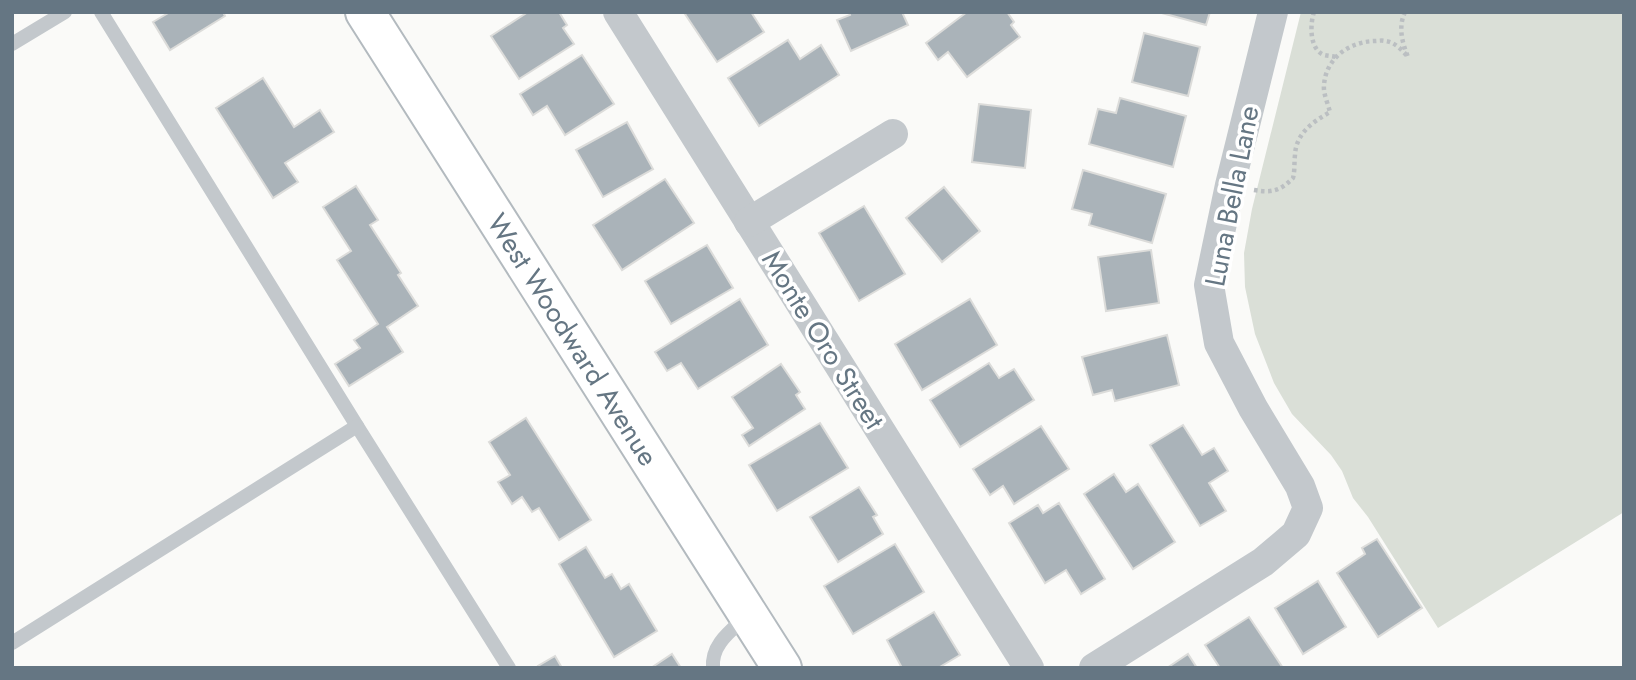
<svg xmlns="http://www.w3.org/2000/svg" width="1636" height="680" font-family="Jost,sans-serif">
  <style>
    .green { fill: #dadfd7 }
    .building { fill: #aab3b9; stroke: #dcdcda; stroke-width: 2 }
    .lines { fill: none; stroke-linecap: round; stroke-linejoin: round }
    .secondary-casing { stroke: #b3babf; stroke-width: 42 }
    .path { stroke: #bbbfc2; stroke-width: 4.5; stroke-dasharray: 3.5 3.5; stroke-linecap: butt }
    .lane { stroke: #c3c8cc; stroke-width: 14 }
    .street { stroke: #c3c8cc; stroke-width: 30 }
    .secondary { stroke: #fff; stroke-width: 38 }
    .labels { text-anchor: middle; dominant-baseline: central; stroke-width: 7; stroke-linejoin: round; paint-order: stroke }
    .street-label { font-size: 28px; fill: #657683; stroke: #fff }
  </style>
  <rect width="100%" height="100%" fill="#fafaf8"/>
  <polygon class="green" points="1301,12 1624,12 1624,512 1438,628 1368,517 1353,498 1342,471 1331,455 1292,414 1274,383 1255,334 1245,287 1244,253 1252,209"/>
  <g class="building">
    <polygon points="170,12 223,12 225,16 170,50 153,22"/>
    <polygon points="528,12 559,12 567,25 563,28 574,44 519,79 491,36"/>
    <polygon points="688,12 751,12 764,32 717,62 685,14"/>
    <polygon points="849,12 902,12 908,25 851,51 837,20 850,15"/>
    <polygon points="967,12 1007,12 1014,22 1011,25 1020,37 967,77 948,52 938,60 926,43"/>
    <polygon points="1158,12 1210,12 1206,25"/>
    <polygon points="1144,33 1200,47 1188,96 1132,82"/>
    <polygon points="788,40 800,59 821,45 839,75 759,126 728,78"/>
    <polygon points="582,55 614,104 565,135 547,106 533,115 520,94"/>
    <polygon points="263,78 294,127 320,110 334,132 285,163 298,182 273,198 216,108"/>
    <polygon points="1120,98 1186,116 1173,167 1089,144 1098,109 1116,113"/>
    <polygon points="979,104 1031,110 1025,168 972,162"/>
    <polygon points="627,122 653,169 603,197 576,150"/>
    <polygon points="1083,170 1166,194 1152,243 1089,225 1092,214 1072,209"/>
    <polygon points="665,179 694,223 622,270 593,225"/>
    <polygon points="356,186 378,220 370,225 401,273 398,275 418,306 387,327 403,352 349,386 335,364 360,348 354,340 378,324 337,260 351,251 323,207"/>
    <polygon points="944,187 980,231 942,262 906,218"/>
    <polygon points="864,206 905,274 859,301 819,233"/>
    <polygon points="707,245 733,288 671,324 645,281"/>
    <polygon points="1151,250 1159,303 1106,311 1098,257"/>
    <polygon points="740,299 768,345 698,389 681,363 667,371 655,352"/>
    <polygon points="970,299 997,345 922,390 895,344"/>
    <polygon points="1167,335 1179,385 1115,401 1112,390 1093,395 1082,357"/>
    <polygon points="989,363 999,378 1014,369 1034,400 960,447 930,400"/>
    <polygon points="781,364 800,392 796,395 805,409 749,446 742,435 753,428 732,397"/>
    <polygon points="526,418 591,520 559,540 539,508 532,512 522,497 512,504 498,482 510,475 489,442"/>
    <polygon points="820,423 848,468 777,511 749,465"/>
    <polygon points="1183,425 1202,455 1214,448 1228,471 1209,483 1226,511 1200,526 1150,445"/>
    <polygon points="1041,426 1069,469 1014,504 1003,486 990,495 973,469"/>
    <polygon points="1114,474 1126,492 1138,484 1175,542 1133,569 1084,494"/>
    <polygon points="859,487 877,515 873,517 883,534 838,562 810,517"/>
    <polygon points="1059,503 1105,579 1081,594 1066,570 1045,583 1009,523 1038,505 1043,513"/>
    <polygon points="1377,539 1422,608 1378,637 1337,573 1365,554 1362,548"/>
    <polygon points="895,544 924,592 853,634 824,586"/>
    <polygon points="586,547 605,578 612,574 621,589 629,584 657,631 614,657 559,564"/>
    <polygon points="1318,581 1346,627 1303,654 1275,608"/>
    <polygon points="934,612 960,655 938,668 902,668 887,640"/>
    <polygon points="1249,617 1283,668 1220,668 1205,645"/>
    <polygon points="672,654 681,668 651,668"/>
    <polygon points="1188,654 1197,668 1167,668"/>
    <polygon points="555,656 562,668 539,668 538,666"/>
  </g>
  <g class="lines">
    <g class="secondary-casing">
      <g id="secondary">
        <path id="s1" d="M 365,12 L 782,668"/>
      </g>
    </g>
    <g class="path">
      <path d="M 1314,12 C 1310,24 1309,49 1324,55 C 1328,56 1332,56 1336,57"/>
      <path d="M 1254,190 C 1272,193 1280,191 1293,178 C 1295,170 1294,163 1295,155 C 1296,133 1313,122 1330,112 C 1328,104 1323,93 1324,85 C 1326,58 1349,42 1374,41 C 1378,41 1382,40 1385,41 C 1395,42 1402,50 1408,57 C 1402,42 1398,27 1405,12"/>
    </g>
    <g class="lane">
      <polyline points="101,12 357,426 509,668"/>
      <polyline points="12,44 65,12"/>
      <polyline points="12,643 357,426"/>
      <path d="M 713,668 C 711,644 731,631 747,616"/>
    </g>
    <g class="street">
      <polyline points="618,12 1029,668"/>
      <polyline points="749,222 893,134"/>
      <polyline points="1094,668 1263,562 1296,534 1308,508 1300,486 1253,408 1219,343 1209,285 1230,185 1273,12"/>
    </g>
    <use href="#secondary" class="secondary"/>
  </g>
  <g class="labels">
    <g class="street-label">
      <text transform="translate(1232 196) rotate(-79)">Luna Bella Lane</text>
      <text stroke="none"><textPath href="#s1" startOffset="388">West Woodward Avenue</textPath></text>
      <text transform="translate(823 340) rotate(58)">Monte Oro Street</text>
    </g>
  </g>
  <rect width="1636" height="680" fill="none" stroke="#657683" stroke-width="28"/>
</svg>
